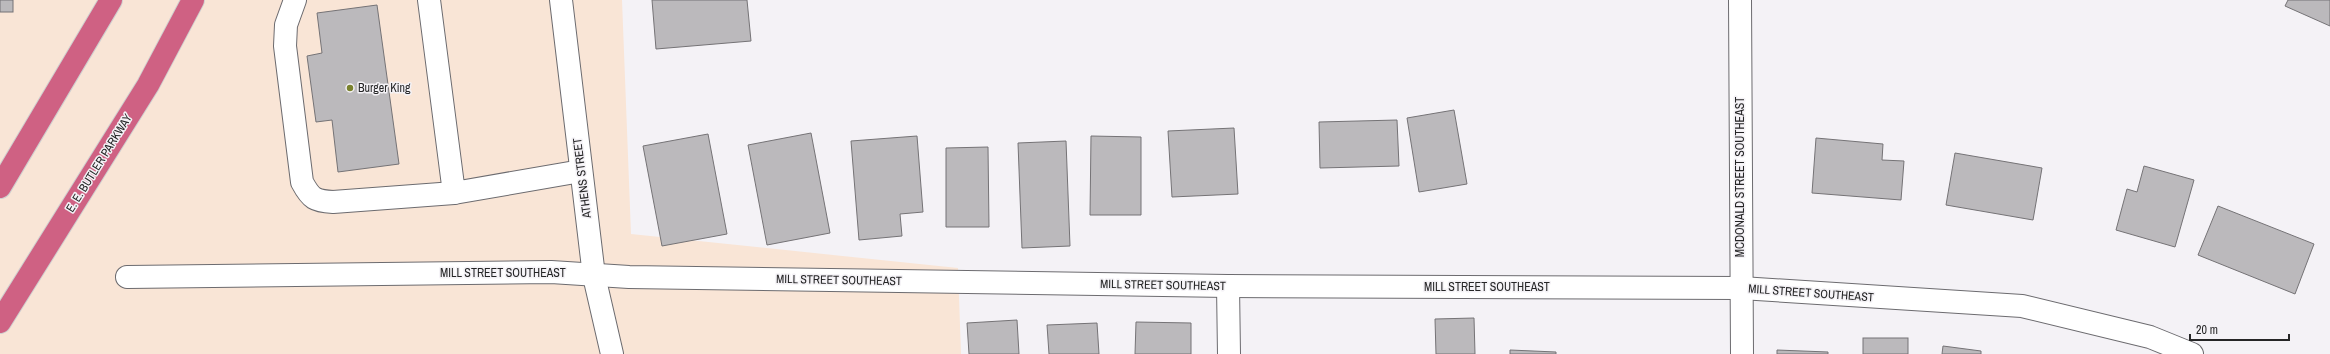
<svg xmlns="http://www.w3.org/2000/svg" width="2330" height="354" font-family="'Archivo Narrow',sans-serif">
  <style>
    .industrial { fill: #f9e5d6 }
    .building { fill: #bbb9bc; stroke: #757376 }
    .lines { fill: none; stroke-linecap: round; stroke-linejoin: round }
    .minor-casing { stroke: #6c6b6f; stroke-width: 24 }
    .highway-casing { stroke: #cfcfcf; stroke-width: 24 }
    .minor { stroke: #fff; stroke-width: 22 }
    .highway { stroke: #cf6183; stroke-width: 22 }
    .poi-dot { fill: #7a822e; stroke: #f4f2f6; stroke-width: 1.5 }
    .labels { text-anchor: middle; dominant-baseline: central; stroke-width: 3; stroke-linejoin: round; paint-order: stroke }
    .poi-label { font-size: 12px; fill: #252526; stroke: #f4f2f6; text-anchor: start }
    .street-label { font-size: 12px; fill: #252526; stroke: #f4f2f6 }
  </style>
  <rect width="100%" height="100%" fill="#f4f2f6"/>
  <polygon class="industrial" points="0,0 622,0 631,234 958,268 961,354 0,354"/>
  <g class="building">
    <rect x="0" y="0" width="13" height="12"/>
    <polygon points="652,0 747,0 751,41 656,49"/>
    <polygon points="2288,0 2330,0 2330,26 2285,6"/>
    <polygon points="377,5 399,164 338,172 332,120 316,122 307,56 322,53 317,13"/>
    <polygon points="1454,110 1467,184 1419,192 1407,118"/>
    <polygon points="1397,120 1399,166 1320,168 1319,122"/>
    <polygon points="1234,128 1238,194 1172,197 1168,131"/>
    <polygon points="811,133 830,233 767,245 748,145"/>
    <polygon points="708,134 727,234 662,246 643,146"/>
    <polygon points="917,136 923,212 900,214 902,236 859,240 851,141"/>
    <polygon points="1091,136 1141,137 1141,215 1090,215"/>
    <polygon points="1816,138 1883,144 1882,160 1904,161 1901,200 1812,193"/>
    <polygon points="1066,141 1070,246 1022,248 1018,143"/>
    <polygon points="988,147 989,227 946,227 946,148"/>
    <polygon points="1955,153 2042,168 2033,220 1946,205"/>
    <polygon points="2144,166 2194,180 2175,247 2116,230 2127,189 2137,192"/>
    <polygon points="2218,206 2314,244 2295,294 2198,255"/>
    <polygon points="1474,318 1475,354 1436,354 1435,319"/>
    <polygon points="1017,320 1019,354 969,354 967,323"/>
    <polygon points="1136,322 1191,323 1191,354 1135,354"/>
    <polygon points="1097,323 1099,354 1049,354 1047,325"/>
    <rect x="1863" y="338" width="45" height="16"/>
    <polygon points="1943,346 1981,351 1981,354 1942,354"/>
    <polygon points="1510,350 1556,352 1556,354 1510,354"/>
    <polygon points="1777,350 1828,352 1828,354 1777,354"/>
  </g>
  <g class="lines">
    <g class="minor-casing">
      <g id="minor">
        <path d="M 295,0 L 286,25 L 285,46 L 302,182 C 311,199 315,201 333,202 L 454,193"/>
        <polyline points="429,0 454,193 581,171"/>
        <polyline points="561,0 594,276 612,354"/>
        <polyline points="1740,0 1742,354"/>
        <polyline points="127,277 551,272 629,277 1228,286 1741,288 2022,306 2150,337 2192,354"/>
        <polyline points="1228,286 1229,354"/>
      </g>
    </g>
    <g class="highway-casing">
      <g id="highway">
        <polyline points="0,187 111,0"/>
        <polyline points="0,322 148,85 193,0"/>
      </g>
    </g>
    <use href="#minor" class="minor"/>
    <use href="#highway" class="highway"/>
  </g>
  <circle class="poi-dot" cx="350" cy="88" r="4"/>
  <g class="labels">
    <g class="poi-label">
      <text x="358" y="88">Burger King</text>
    </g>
    <g class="street-label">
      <text transform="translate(99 163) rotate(-58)">E. E. BUTLER PARKWAY</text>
      <text transform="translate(1740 177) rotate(-90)">MCDONALD STREET SOUTHEAST</text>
      <text transform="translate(582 178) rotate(-97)">ATHENS STREET</text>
      <text x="503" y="273">MILL STREET SOUTHEAST</text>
      <text transform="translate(839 280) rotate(1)">MILL STREET SOUTHEAST</text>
      <text transform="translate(1163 285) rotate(1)">MILL STREET SOUTHEAST</text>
      <text x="1487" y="287">MILL STREET SOUTHEAST</text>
      <text transform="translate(1811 293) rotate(4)">MILL STREET SOUTHEAST</text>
    </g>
  </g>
  <path d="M2190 334v6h99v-6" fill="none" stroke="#252526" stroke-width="2"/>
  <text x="2196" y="334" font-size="12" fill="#252526" stroke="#f4f2f6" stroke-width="3" paint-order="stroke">20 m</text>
</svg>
